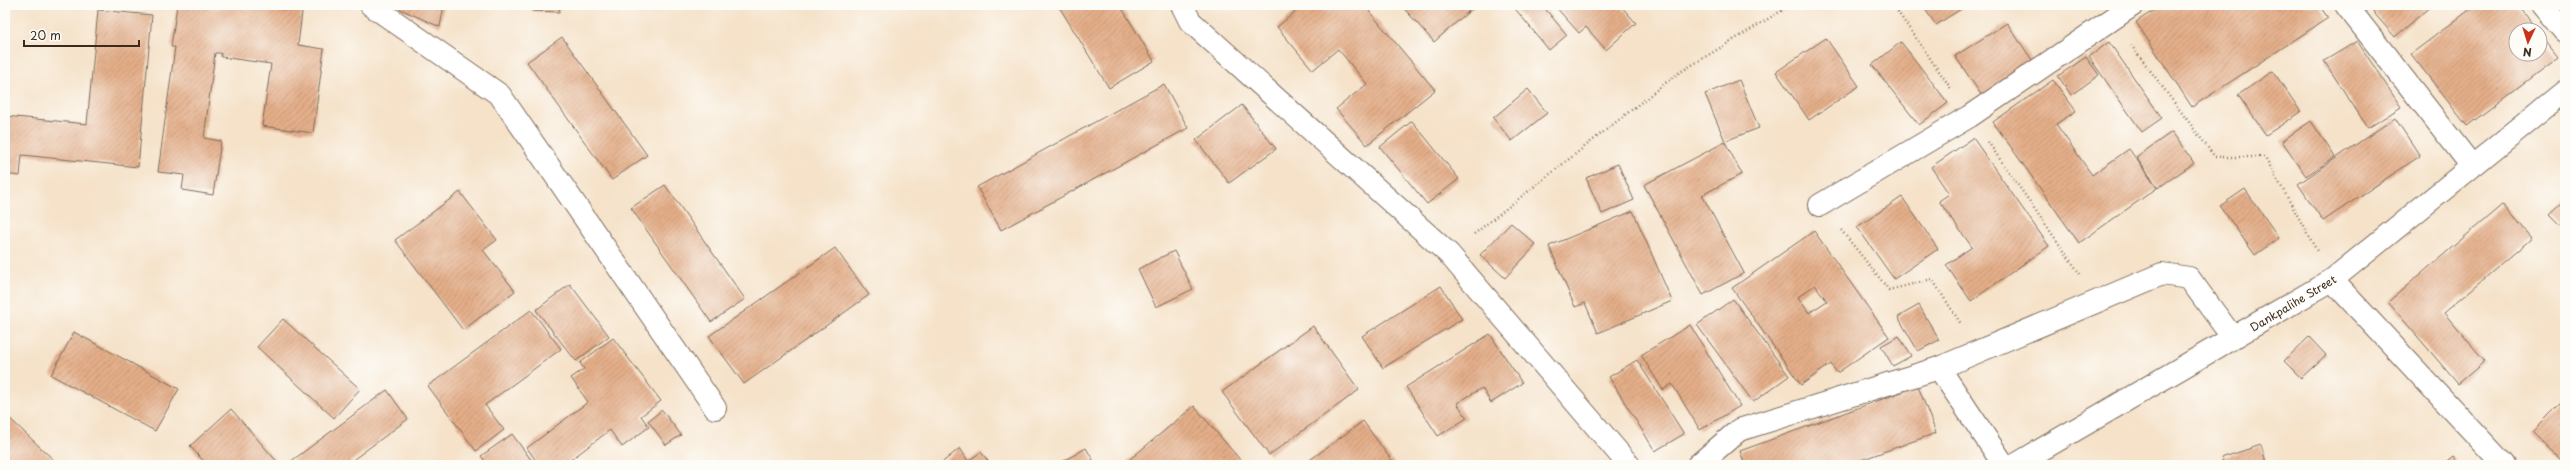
<svg xmlns="http://www.w3.org/2000/svg" width="2570" height="470" font-family="'Playpen Sans',sans-serif">
  <style>
    .building { fill: url(#building-hatch); fill-rule: evenodd }
    .lines { fill: none; stroke-linecap: round; stroke-linejoin: round }
    .street-casing { stroke: #7c6a5a; stroke-width: 24 }
    .path { stroke: #7c6a5a; stroke-width: 2.5; stroke-dasharray: 1 3; stroke-linecap: butt }
    .street { stroke: #fff; stroke-width: 22 }
    .labels { text-anchor: middle; dominant-baseline: central; stroke-width: 3.5; stroke-linejoin: round; paint-order: stroke }
    .street-label { font-size: 11px; fill: #3b2a1e; stroke: #fdfcf7 }
  </style>
  <defs>
    <pattern id="building-hatch" width="6" height="6" patternUnits="userSpaceOnUse"><rect width="6" height="6" fill="#e4ae89"/><path d="M-1 1l2-2M0 6l6-6M5 7l2-2" fill="none" stroke="#ba8e6f"/></pattern>
  </defs>
  <rect width="100%" height="100%" fill="#fdfcf7"/>
  <filter id="ink" filterUnits="userSpaceOnUse"><feTurbulence type="fractalNoise" baseFrequency=".025" numOctaves="2"/><feDisplacementMap in="SourceGraphic" scale="8" xChannelSelector="R" yChannelSelector="G"/><feConvolveMatrix kernelMatrix="1 2 1 2 8 2 1 2 1" color-interpolation-filters="sRGB"/></filter>
  <filter id="wash" filterUnits="userSpaceOnUse"><feTurbulence type="fractalNoise" baseFrequency=".012" numOctaves="4" result="noise"/><feDisplacementMap in="SourceGraphic" scale="16" xChannelSelector="R" yChannelSelector="G"/><feGaussianBlur stdDeviation="0.9" result="paint"/><feColorMatrix in="noise" values="0 0 0 0 0 0 0 0 0 0 0 0 0 0 0 0 0 1.4 0 .05"/><feComposite in="paint" operator="in"/></filter>
  <g filter="url(#wash)">
    <rect width="100%" height="100%" fill="#f5e2c9"/>
    <g id="blocks">
      <g class="building">
        <polygon points="177,5 226,8 226,5 252,5 302,12 298,45 324,49 313,133 262,126 271,64 221,57 221,53 215,53 204,138 221,141 213,195 182,190 184,175 158,172 175,47 171,47"/>
        <polygon points="401,5 444,5 440,27 400,9"/>
        <polygon points="533,5 560,5 559,12 532,11"/>
        <polygon points="1058,5 1120,5 1154,61 1109,88"/>
        <polygon points="1304,5 1364,5 1435,90 1367,145 1336,109 1367,84 1338,49 1313,70 1277,27"/>
        <polygon points="1401,5 1476,5 1434,42"/>
        <polygon points="1512,5 1542,5 1567,35 1549,50"/>
        <polygon points="1554,5 1620,5 1636,23 1606,50 1586,27 1579,33"/>
        <polygon points="1922,5 1967,5 1936,25"/>
        <polygon points="2162,5 2319,5 2328,18 2192,107 2136,22"/>
        <polygon points="2367,5 2432,5 2395,37"/>
        <polygon points="2476,5 2518,5 2537,30 2516,30 2516,54 2540,54 2540,34 2558,57 2467,126 2411,54"/>
        <polygon points="98,10 152,15 138,167 22,155 20,176 5,174 5,116 87,124"/>
        <polygon points="2007,23 2034,63 1982,96 1955,56"/>
        <polygon points="562,37 647,155 612,180 527,62"/>
        <polygon points="1826,38 1859,86 1809,120 1776,72"/>
        <polygon points="2357,41 2401,107 2368,128 2324,61"/>
        <polygon points="1901,42 1948,103 1919,125 1872,65"/>
        <polygon points="2109,42 2162,118 2142,132 2089,57"/>
        <polygon points="2086,57 2099,75 2071,95 2058,76"/>
        <polygon points="2273,71 2301,112 2266,135 2238,95"/>
        <polygon points="1739,80 1759,128 1725,141 1705,94"/>
        <polygon points="2053,80 2076,111 2056,124 2092,175 2129,149 2157,188 2079,243 1993,122"/>
        <polygon points="1164,84 1188,128 1001,230 977,187"/>
        <polygon points="1528,89 1547,113 1512,141 1493,118"/>
        <polygon points="1242,105 1276,149 1229,183 1196,140"/>
        <polygon points="2395,118 2420,156 2323,221 2298,184"/>
        <polygon points="1412,121 1459,179 1427,204 1380,147"/>
        <polygon points="2311,121 2335,157 2306,176 2282,141"/>
        <polygon points="2172,132 2194,163 2158,188 2136,157"/>
        <polygon points="1973,138 2049,246 1971,301 1946,265 1972,247 1939,201 1949,194 1931,167"/>
        <polygon points="1725,142 1742,174 1702,195 1744,273 1703,295 1644,185"/>
        <polygon points="1618,164 1634,200 1602,214 1586,178"/>
        <polygon points="665,185 745,299 711,322 631,208"/>
        <polygon points="2245,189 2279,238 2255,255 2220,206"/>
        <polygon points="460,192 497,240 483,250 515,291 463,330 395,240"/>
        <polygon points="1902,197 1938,249 1894,279 1857,227"/>
        <polygon points="2565,200 2565,229 2550,214"/>
        <polygon points="2503,204 2532,238 2444,313 2485,361 2458,384 2388,302"/>
        <polygon points="1633,211 1672,301 1598,333 1585,303 1575,307 1549,246"/>
        <polygon points="1511,223 1536,245 1505,278 1480,255"/>
        <path d="M 1814,231 L 1889,337 L 1837,373 L 1831,364 L 1801,385 L 1732,288 ZM 1815,285 L 1827,301 L 1809,313 L 1798,297 Z"/>
        <polygon points="835,248 869,295 744,384 709,336"/>
        <polygon points="1174,251 1193,289 1156,307 1138,269"/>
        <polygon points="570,284 609,336 576,361 536,310"/>
        <polygon points="1441,286 1462,319 1383,368 1362,336"/>
        <polygon points="1733,299 1789,376 1753,402 1697,325"/>
        <polygon points="1919,305 1939,340 1918,351 1898,317"/>
        <polygon points="531,310 561,349 485,405 504,430 476,451 428,386"/>
        <polygon points="283,319 360,389 334,418 257,347"/>
        <polygon points="1690,325 1740,406 1700,430 1672,384 1663,390 1641,355"/>
        <polygon points="1313,326 1359,390 1269,455 1222,392"/>
        <polygon points="74,332 179,389 155,431 51,375"/>
        <polygon points="1490,334 1522,383 1491,403 1482,388 1457,403 1467,418 1438,436 1406,387"/>
        <polygon points="1899,336 1911,356 1893,366 1881,346"/>
        <polygon points="2309,337 2326,355 2301,378 2284,361"/>
        <polygon points="613,338 661,401 641,416 649,427 622,447 610,430 564,465 539,465 527,448 588,402 571,378 584,369 580,363"/>
        <polygon points="1637,360 1684,434 1655,451 1609,377"/>
        <polygon points="1918,386 1936,433 1847,465 1745,465 1740,451"/>
        <polygon points="387,390 408,419 346,465 292,465 290,462"/>
        <polygon points="2565,400 2565,463 2533,432"/>
        <polygon points="1194,406 1242,462 1238,465 1123,465"/>
        <polygon points="231,409 280,465 207,465 190,446"/>
        <polygon points="662,410 681,435 666,445 648,421"/>
        <polygon points="5,414 59,465 5,465"/>
        <polygon points="1363,421 1395,465 1303,465"/>
        <polygon points="512,434 535,465 488,465 481,456"/>
        <polygon points="2261,445 2267,465 2224,465 2221,458"/>
        <polygon points="960,448 968,461 981,452 991,465 939,465"/>
        <polygon points="1086,448 1096,465 1057,465"/>
        <polygon points="2453,457 2459,465 2443,465"/>
      </g>
    </g>
  </g>
  <g filter="url(#ink)">
    <use href="#blocks" fill-opacity="0" stroke="#7c6a5a" stroke-width="1"/>
    <g class="lines">
      <g class="street-casing">
        <g id="street">
          <polyline points="371,5 500,95 715,408"/>
          <polyline points="1182,5 1190,21 1449,254 1629,465"/>
          <polyline points="2346,5 2471,165"/>
          <polyline points="2543,5 2565,31"/>
          <polyline points="1820,205 1970,116 2133,5"/>
          <polyline points="2332,280 2504,465"/>
          <polyline points="1939,368 2004,465"/>
          <polyline points="1698,465 1739,430 1939,368 2162,274 2189,278 2233,338"/>
          <polyline points="2015,465 2332,280 2565,91"/>
        </g>
      </g>
      <g class="path">
        <polyline points="1893,5 1952,90"/>
        <polyline points="2131,45 2215,157 2265,157 2317,251"/>
        <polyline points="1988,142 2080,274"/>
        <polyline points="1841,230 1889,290 1932,279 1961,324"/>
        <polyline points="1474,234 1677,74 1791,5"/>
      </g>
      <use href="#street" class="street"/>
    </g>
  </g>
  <g class="labels">
    <g class="street-label">
      <text transform="translate(2293 303) rotate(-31)">Dankpalihe Street</text>
    </g>
  </g>
  <rect width="2570" height="470" fill="none" stroke="#fdfcf7" stroke-width="20"/>
  <g transform="translate(2528 42) rotate(184)"><circle r="19" fill="#fdfcf7" stroke="#afa8a0"/>
  <path d="M0-3L7 15L0 10L-7 15Z" fill="#c8321e"/>
  <text y="-6" font-size="11" font-weight="bold" text-anchor="middle" fill="#3b2a1e">N</text>
  </g>
  <path d="M24 40v6h115v-6" fill="none" stroke="#3b2a1e" stroke-width="2"/>
  <text x="30" y="40" font-size="12" fill="#3b2a1e" stroke="#fdfcf7" stroke-width="3" paint-order="stroke">20 m</text>
</svg>
